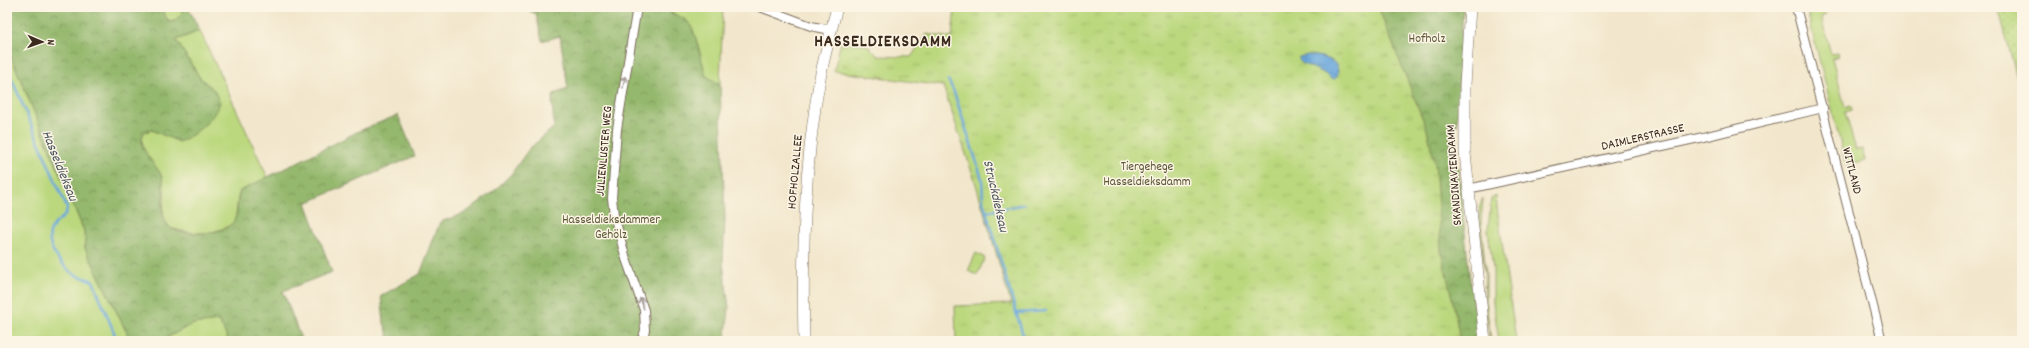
<svg xmlns="http://www.w3.org/2000/svg" width="2029" height="348" font-family="Dekko,sans-serif">
  <style>
    .grass { fill: #bbd87e; stroke: #7b814e }
    .forest { fill: url(#forest-crowns); stroke: #687146 }
    .park { fill: url(#park-tufts); stroke: #7b814e }
    .garden { fill: url(#garden-dots); stroke: #7b814e }
    .water { fill: url(#water-ripples); stroke: #52697d }
    .lines { fill: none; stroke-linecap: round; stroke-linejoin: round }
    .stream { stroke: #6aa8dc; stroke-width: 2.5 }
    .street-casing { stroke: #7b6c5b; stroke-width: 10 }
    .secondary-casing { stroke: #7b6c5b; stroke-width: 12 }
    .street { stroke: #fff; stroke-width: 8 }
    .secondary { stroke: #fff; stroke-width: 11 }
    .oneway { stroke: #a79f9a }
    .labels { text-anchor: middle; dominant-baseline: central; stroke-width: 3; stroke-linejoin: round; paint-order: stroke }
    .park-label { font-size: 13px; fill: #5b5636; stroke: #fcf5e5 }
    .street-label { font-size: 13px; fill: #3b2a1e; stroke: #fcf5e5 }
    .water-label { font-size: 14px; font-style: italic; fill: #4b5660; stroke: #fcf5e5 }
    .district-label { font-size: 17px; font-weight: bold; letter-spacing: 1px; fill: #3b2a1e; stroke: #fcf5e5 }
  </style>
  <defs>
    <pattern id="forest-crowns" width="20" height="18" patternUnits="userSpaceOnUse"><rect width="20" height="18" fill="#94b86d"/><path d="M2 6a3 3 0 1 1 6 0M12 15a3 3 0 1 1 6 0" fill="none" stroke="#7a9659"/></pattern>
    <pattern id="park-tufts" width="24" height="20" patternUnits="userSpaceOnUse"><rect width="24" height="20" fill="#bbd87e"/><path d="M3 7l-1-3M5 7V3M7 7l1-3M15 17l-1-3M17 17v-4M19 17l1-3" fill="none" stroke="#a2ba6c"/></pattern>
    <pattern id="garden-dots" width="8" height="8" patternUnits="userSpaceOnUse"><rect width="8" height="8" fill="#bbd87e"/><path d="M2 2h.1M6 6h.1" fill="none" stroke="#a2ba6c" stroke-width="1.8" stroke-linecap="round"/></pattern>
    <pattern id="water-ripples" width="26" height="14" patternUnits="userSpaceOnUse"><rect width="26" height="14" fill="#6aa8dc"/><path d="M2 4q2-2 4 0t4 0M15 11q2-2 4 0t4 0" fill="none" stroke="#5889b2"/></pattern>
  </defs>
  <rect width="100%" height="100%" fill="#fcf5e5"/>
  <filter id="ink" filterUnits="userSpaceOnUse"><feTurbulence type="fractalNoise" baseFrequency=".025" numOctaves="2"/><feDisplacementMap in="SourceGraphic" scale="8" xChannelSelector="R" yChannelSelector="G"/><feConvolveMatrix kernelMatrix="1 2 1 2 8 2 1 2 1" color-interpolation-filters="sRGB"/></filter>
  <filter id="wash" filterUnits="userSpaceOnUse"><feTurbulence type="fractalNoise" baseFrequency=".012" numOctaves="4" result="noise"/><feDisplacementMap in="SourceGraphic" scale="16" xChannelSelector="R" yChannelSelector="G"/><feGaussianBlur stdDeviation="0.9" result="paint"/><feColorMatrix in="noise" values="0 0 0 0 0 0 0 0 0 0 0 0 0 0 0 0 0 1.4 0 .05"/><feComposite in="paint" operator="in"/></filter>
  <g filter="url(#wash)">
    <rect width="100%" height="100%" fill="#f2e7cc"/>
    <g class="grass">
      <polygon points="160,7 182,7 182,13 177,20 169,22"/>
      <path d="M 663,7 L 723,7 L 720,84 L 706,76 C 703,66 695,30 690,24 C 683,16 672,15 663,7 Z"/>
      <polygon points="1817,8 1824,12 1826,15 1821,17 1831,54 1837,53 1838,56 1832,58 1845,107 1851,105 1852,110 1845,112 1856,150 1862,149 1865,160 1846,165 1807,11"/>
      <path d="M 200,31 L 268,178 L 240,191 C 236,200 238,209 235,219 C 233,224 229,226 224,228 C 205,236 189,233 170,228 C 157,210 168,200 163,186 C 158,170 136,147 144,132 L 152,130 L 165,136 L 214,90 L 200,78 L 176,40 Z"/>
      <polygon points="7,47 84,231 85,248 131,341 7,341"/>
      <polygon points="1496,196 1497,207 1516,341 1499,341 1493,302 1493,269 1488,230 1491,199"/>
      <polygon points="1483,198 1481,222 1486,277 1486,302 1491,341 1490,341 1484,302 1485,276 1479,222 1479,207"/>
      <polygon points="976,253 985,258 977,275 968,271"/>
      <polygon points="219,321 229,341 160,341 193,324"/>
    </g>
    <g class="forest">
      <path d="M 7,7 L 160,7 L 169,22 L 174,22 L 182,13 L 182,7 L 188,7 L 200,31 L 176,40 L 200,78 L 214,90 L 220,103 C 212,121 197,134 179,142 L 152,130 L 144,132 C 135,149 156,162 162,177 C 167,192 156,216 169,227 C 181,237 226,236 234,221 C 239,212 236,201 240,191 L 359,131 L 398,115 L 415,156 L 306,203 L 332,272 L 283,291 L 301,339 L 297,341 L 229,341 L 219,321 L 193,324 L 160,341 L 131,341 L 85,248 L 84,231 L 7,47 Z"/>
      <path d="M 522,7 L 663,7 C 672,15 683,16 690,24 C 695,30 703,66 706,76 L 720,84 L 725,218 L 723,263 L 729,308 L 726,335 L 724,341 L 390,341 L 384,323 L 381,296 L 420,274 L 440,222 L 465,213 L 495,190 L 511,174 L 529,149 L 554,127 L 552,100 L 554,94 L 568,89 L 560,36 L 542,41 L 536,14 Z"/>
      <polygon points="1378,7 1463,7 1457,125 1450,125 1451,167 1458,167 1470,281 1480,341 1460,341 1454,307 1441,251 1435,164 1427,130"/>
    </g>
    <polygon class="park" points="955,7 1378,7 1427,130 1435,164 1441,251 1454,307 1460,341 956,341 955,306 1011,304 975,181 943,86 834,71 841,41 867,45 878,56 911,57 927,34 952,38"/>
    <polygon class="garden" points="1998,7 2022,7 2022,96"/>
    <path class="water" d="M 1309,55 C 1323,57 1342,59 1337,77 L 1332,80 C 1324,70 1309,68 1299,61 L 1299,57 Z"/>
    <g class="lines">
      <g class="stream">
        <path d="M 7,68 L 67,208 C 67,217 59,219 54,225 C 41,242 59,262 72,273 C 78,277 87,278 93,281 L 115,335 L 114,341"/>
        <polyline points="948,80 954,92 982,179 983,201 1022,332 1026,341"/>
        <polyline points="986,212 1025,204"/>
        <polyline points="1016,313 1046,311"/>
      </g>
    </g>
  </g>
  <g filter="url(#ink)">
    <g class="lines">
      <g class="street-casing">
        <g id="street">
          <polyline points="637,7 617,129 612,198 614,215 626,259 644,310 645,330 642,341"/>
          <polyline points="760,7 811,26 831,30"/>
          <polyline points="1796,7 1882,341"/>
          <polyline points="1468,189 1699,138 1823,108"/>
        </g>
      </g>
      <g class="secondary-casing">
        <g id="secondary">
          <polyline points="1470,7 1465,85 1465,153 1485,341"/>
          <path d="M 804,341 C 802,254 804,164 820,78 C 825,54 831,31 837,7"/>
        </g>
      </g>
      <use href="#street" class="street"/>
      <use href="#secondary" class="secondary"/>
    </g>
    <defs><path id="oneway-shaft" d="M-6 0H5M1.5-3L5.5 0L1.5 3" fill="none" stroke-width="1.6" stroke-linecap="round" stroke-linejoin="round"/></defs>
    <g class="oneway">
      <use href="#oneway-shaft" transform="translate(624 82) rotate(-80)"/>
      <use href="#oneway-shaft" transform="translate(642 303) rotate(-107)"/>
    </g>
  </g>
  <g class="labels">
    <g class="park-label">
      <text x="1427" y="39">Hofholz</text>
      <text x="1147" y="167">Tiergehege<tspan x="1147" dy="15">Hasseldieksdamm</tspan></text>
      <text x="611" y="220">Hasseldieksdammer<tspan x="611" dy="15">Gehölz</tspan></text>
    </g>
    <g class="street-label">
      <text transform="translate(1643 138) rotate(-13)">DAIMLERSTRASSE</text>
      <text transform="translate(605 151) rotate(-85)">JULIENLUSTER WEG</text>
      <text transform="translate(1851 171) rotate(76)">WITTLAND</text>
      <text transform="translate(796 172) rotate(-85)">HOFHOLZALLEE</text>
      <text transform="translate(1455 175) rotate(-94)">SKANDINAVIENDAMM</text>
    </g>
    <g class="water-label">
      <text transform="translate(59 166) rotate(68)">Hasseldieksau</text>
      <text transform="translate(995 196) rotate(77)">Struckdieksau</text>
    </g>
    <g class="district-label">
      <text x="883" y="43">HASSELDIEKSDAMM</text>
    </g>
  </g>
  <rect width="2029" height="348" fill="none" stroke="#fcf5e5" stroke-width="24"/>
  <g transform="translate(42 42) rotate(92)" stroke="#fcf5e5" stroke-width="3" paint-order="stroke">
  <path d="M0-3L7 15L0 10L-7 15Z" fill="#3b2a1e"/>
  <text y="-6" font-size="11" font-weight="bold" text-anchor="middle" fill="#3b2a1e">N</text>
  </g>
</svg>
